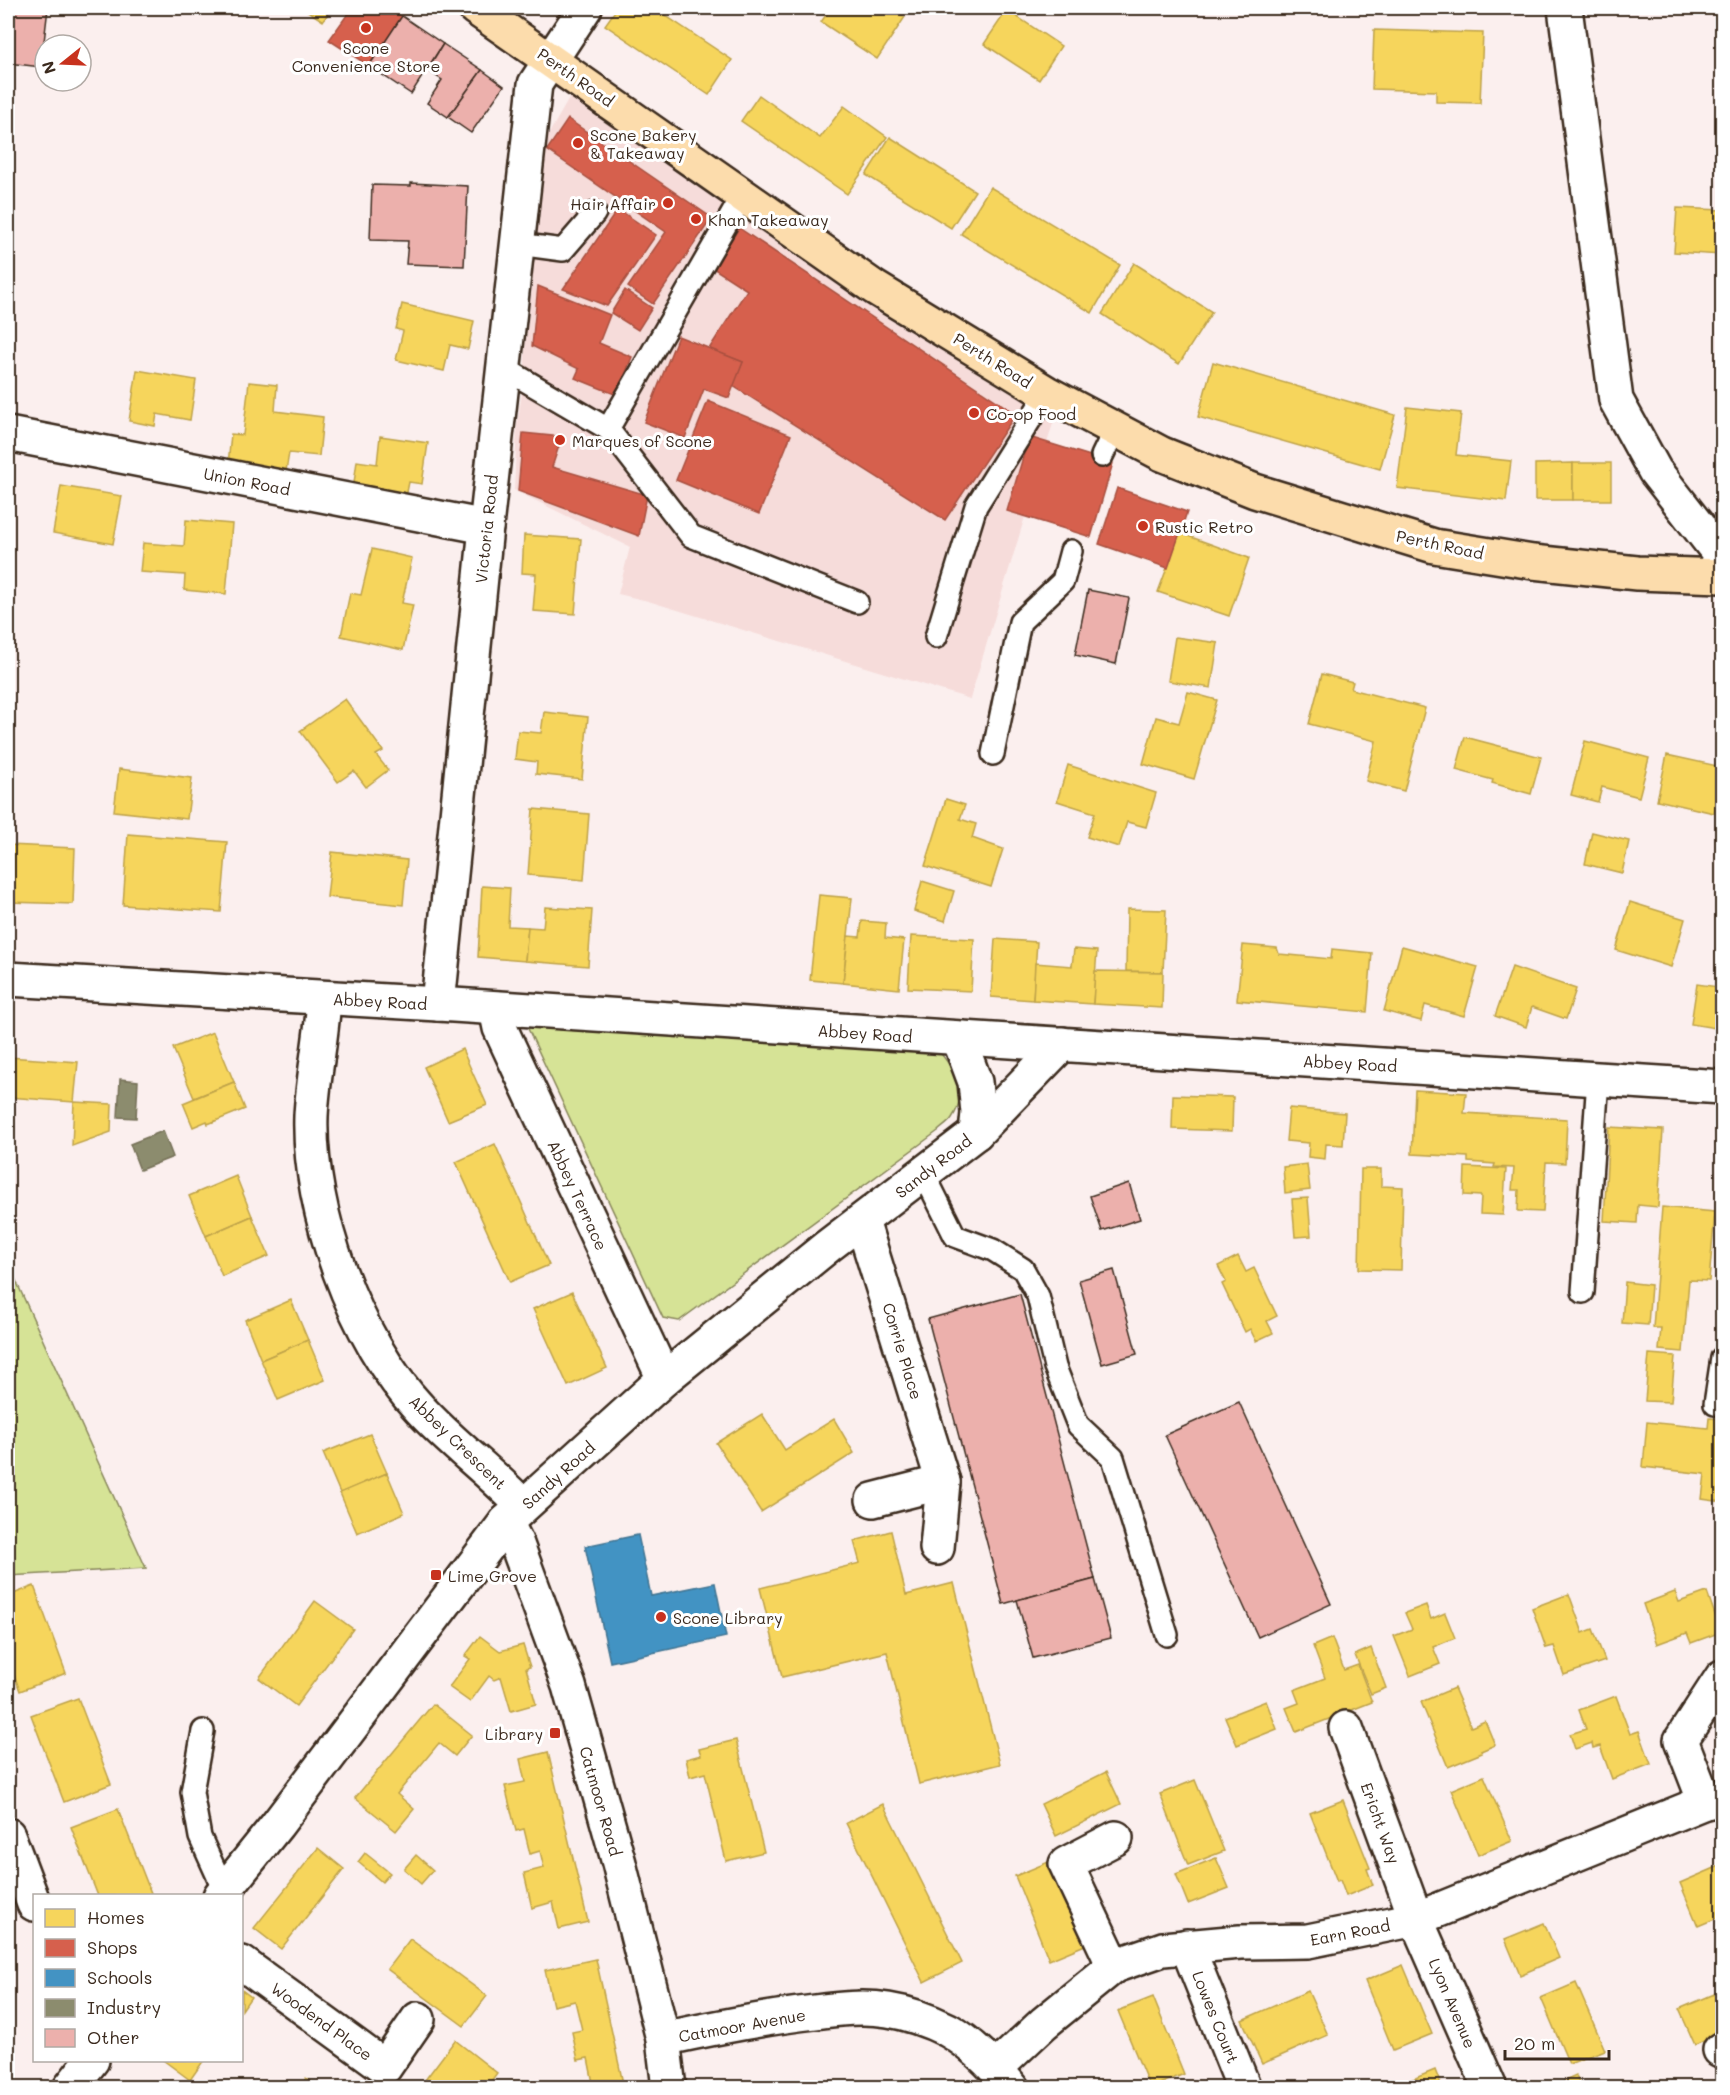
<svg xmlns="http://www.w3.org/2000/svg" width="1730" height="2095" font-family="Mali,sans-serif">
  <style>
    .built { fill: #f6dcda }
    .green { fill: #d6e396; stroke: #88865a; stroke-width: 1.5 }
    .homes { fill: #f6d55c; stroke: #bea249; stroke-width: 1.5 }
    .shops { fill: #d6604d; stroke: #a8503f; stroke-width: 1.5 }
    .schools { fill: #4393c3; stroke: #417492; stroke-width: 1.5 }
    .industry { fill: #8c8c6e; stroke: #746f56; stroke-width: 1.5 }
    .building { fill: #ecb0ac; stroke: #3b2a1e; stroke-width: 1.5 }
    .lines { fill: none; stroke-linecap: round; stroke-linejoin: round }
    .service-casing { stroke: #3b2a1e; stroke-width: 26 }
    .minor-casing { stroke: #3b2a1e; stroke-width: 38 }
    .primary-casing { stroke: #3b2a1e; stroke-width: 38 }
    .service { stroke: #fff; stroke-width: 21 }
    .minor { stroke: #fff; stroke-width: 33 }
    .primary { stroke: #fcdcac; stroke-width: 33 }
    .poi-dot { fill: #c8321e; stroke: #fff; stroke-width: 2 }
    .labels { text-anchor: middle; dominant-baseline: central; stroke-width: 6; stroke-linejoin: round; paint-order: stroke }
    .poi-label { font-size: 16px; fill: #3b2a1e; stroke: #fff; text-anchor: start }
    .street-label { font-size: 16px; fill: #3b2a1e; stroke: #fff }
  </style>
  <rect width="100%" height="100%" fill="#fbefee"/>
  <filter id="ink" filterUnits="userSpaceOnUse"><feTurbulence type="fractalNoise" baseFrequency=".0167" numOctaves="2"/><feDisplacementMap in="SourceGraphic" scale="12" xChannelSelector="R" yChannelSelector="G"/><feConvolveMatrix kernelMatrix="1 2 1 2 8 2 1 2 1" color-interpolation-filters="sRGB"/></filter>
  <g filter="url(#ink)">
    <polygon class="built" points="574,90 1054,420 970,699 648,601 618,594 630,547 514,490 517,426 525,371 525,349 544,142"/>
    <g class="green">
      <path d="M 524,1020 L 933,1045 C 952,1064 970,1092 952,1118 C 949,1123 942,1127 938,1131 L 679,1321 L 663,1318 Z"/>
      <polygon points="8,1263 146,1568 8,1576"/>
    </g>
    <g class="homes">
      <polygon points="303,8 332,8 323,21"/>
      <polygon points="617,8 654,8 732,60 709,95 605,25"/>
      <polygon points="831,8 891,8 905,17 877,59 821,22"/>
      <polygon points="932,8 946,8 942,14"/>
      <polygon points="1007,10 1061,46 1039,80 984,44"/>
      <polygon points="1374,30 1483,33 1480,103 1436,102 1436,91 1372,89"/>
      <polygon points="759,95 820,138 844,106 887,137 847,194 741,121"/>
      <polygon points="890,137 975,191 951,228 866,175"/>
      <polygon points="990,187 1120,265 1092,313 961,234"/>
      <polygon points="1677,208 1722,210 1722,255 1674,252"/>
      <polygon points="1134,263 1212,312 1179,364 1102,314"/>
      <polygon points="402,304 474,321 468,349 450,345 444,371 396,360 403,331 396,329"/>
      <polygon points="1213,362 1395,415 1380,469 1198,417"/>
      <polygon points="137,370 196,380 190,420 157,414 155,426 129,421"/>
      <polygon points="249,382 277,385 275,411 323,417 319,456 289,453 286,471 228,465 231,434 243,435"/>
      <polygon points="1407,407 1461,413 1456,455 1511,461 1506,501 1397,488"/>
      <polygon points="380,436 428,443 422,484 409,482 406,497 353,490 357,461 377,464"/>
      <polygon points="1573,463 1573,500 1535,500 1535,464"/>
      <rect x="1573" y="463" width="38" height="37"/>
      <polygon points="61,486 122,496 113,544 53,533"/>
      <polygon points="186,520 232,524 226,594 184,590 185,575 140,572 143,543 184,546"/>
      <polygon points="1180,533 1249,558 1229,616 1158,592"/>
      <polygon points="524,535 581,539 575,614 533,611 536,574 522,573"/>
      <polygon points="372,549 412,558 402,603 413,605 403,650 341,636 350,593 361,595"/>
      <polygon points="1175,637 1218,643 1211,688 1168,681"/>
      <polygon points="1322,674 1353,682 1351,689 1425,708 1404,791 1366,781 1376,741 1309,724"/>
      <polygon points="1188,692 1217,700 1194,779 1143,764 1156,717 1179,723"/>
      <polygon points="345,699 383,751 376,755 388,770 366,787 354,771 338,782 300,731"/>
      <polygon points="544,712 588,717 582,779 536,774 537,762 515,759 518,731 541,733"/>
      <polygon points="1465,737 1541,757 1531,794 1492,783 1493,780 1456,770"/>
      <polygon points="1585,741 1649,758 1639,797 1602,787 1598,802 1571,795"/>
      <polygon points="1667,755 1722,767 1722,776 1714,813 1657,800"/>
      <polygon points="1068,765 1156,793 1146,827 1127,822 1119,847 1087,837 1095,813 1057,801"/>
      <polygon points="119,769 192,778 187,819 114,811"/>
      <polygon points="946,799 965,805 960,819 976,824 972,838 1003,849 991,887 925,866"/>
      <polygon points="533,809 589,814 584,880 528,875"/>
      <polygon points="1592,832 1629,841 1622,873 1585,864"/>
      <polygon points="128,834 227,842 221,912 123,905"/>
      <polygon points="8,845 75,848 73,904 8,902"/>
      <polygon points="332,852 407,860 403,905 327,897"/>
      <polygon points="922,881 954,891 945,921 914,911"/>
      <polygon points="482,886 510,888 508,926 528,927 525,961 478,957"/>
      <polygon points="819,895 852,898 843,983 810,980"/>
      <polygon points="1630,902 1685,919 1671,967 1616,950"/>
      <polygon points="545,907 592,910 588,966 525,961 528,927 543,928"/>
      <polygon points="1127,909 1166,910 1163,972 1126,971"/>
      <polygon points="862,921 886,923 885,938 904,940 899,989 843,983 848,936 860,937"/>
      <polygon points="911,936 974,939 971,991 908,988"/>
      <polygon points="995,939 1037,942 1033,1000 991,997"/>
      <polygon points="1243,945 1277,948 1279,954 1331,959 1332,949 1372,953 1367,1012 1237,1000"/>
      <polygon points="1402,946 1478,967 1464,1016 1425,1005 1421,1021 1384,1011"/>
      <polygon points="1074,949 1097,951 1093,1004 1033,1000 1035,963 1072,966"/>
      <polygon points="1512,967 1576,989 1566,1019 1532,1007 1526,1027 1495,1016"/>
      <polygon points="1721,967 1722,1029 1691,1024 1697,984 1718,987"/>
      <polygon points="1095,971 1163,972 1162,1008 1093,1004"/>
      <polygon points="213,1032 234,1082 194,1098 173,1048"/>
      <polygon points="462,1049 487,1105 448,1121 424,1067"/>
      <polygon points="8,1057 78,1062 74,1102 8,1097"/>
      <polygon points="234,1082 245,1109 208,1124 207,1121 193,1127 183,1103"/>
      <polygon points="1415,1090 1466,1093 1464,1113 1567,1119 1565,1163 1546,1162 1543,1212 1518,1211 1519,1190 1512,1190 1514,1168 1494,1167 1495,1164 1468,1162 1468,1157 1412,1154"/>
      <polygon points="1173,1095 1233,1097 1232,1131 1172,1129"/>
      <polygon points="74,1102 112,1104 111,1132 72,1146"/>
      <polygon points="1289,1108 1345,1113 1343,1145 1326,1144 1325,1159 1308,1157 1309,1143 1286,1141"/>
      <polygon points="1609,1127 1663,1130 1658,1207 1638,1205 1637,1223 1604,1221"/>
      <polygon points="495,1144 549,1265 510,1282 456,1162"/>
      <polygon points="1307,1164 1310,1190 1285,1193 1283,1167"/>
      <polygon points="1465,1167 1506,1169 1503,1215 1480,1214 1481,1196 1464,1195"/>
      <polygon points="1361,1169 1381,1169 1381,1186 1403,1187 1401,1270 1359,1269"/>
      <polygon points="236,1176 252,1216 206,1236 189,1196"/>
      <polygon points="1308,1198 1311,1236 1295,1237 1292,1199"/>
      <polygon points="1662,1207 1715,1212 1709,1281 1689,1280 1683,1352 1659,1350 1661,1328 1653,1328"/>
      <polygon points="252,1216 269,1256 222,1276 206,1236"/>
      <polygon points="1238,1256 1246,1272 1254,1268 1277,1316 1267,1321 1273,1333 1256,1341 1250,1329 1245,1332 1222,1284 1226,1282 1218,1266"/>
      <polygon points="1625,1282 1651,1285 1648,1325 1622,1323"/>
      <polygon points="572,1292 607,1368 568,1386 533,1309"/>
      <polygon points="291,1300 308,1340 261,1360 245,1320"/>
      <polygon points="308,1340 325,1380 278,1400 261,1360"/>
      <polygon points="1649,1354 1675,1356 1671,1402 1645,1401"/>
      <polygon points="762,1414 785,1450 834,1419 854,1453 761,1512 716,1443"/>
      <polygon points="1709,1418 1722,1419 1722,1502 1702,1499 1705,1474 1643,1467 1647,1422 1708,1428"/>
      <polygon points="370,1434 387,1473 340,1493 323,1453"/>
      <polygon points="387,1473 404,1513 357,1533 340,1493"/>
      <polygon points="891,1531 906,1595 954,1583 1000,1764 919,1784 887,1652 782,1677 760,1588 860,1563 854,1541"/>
      <polygon points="34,1586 66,1673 20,1691 8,1658 8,1596"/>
      <polygon points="1675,1592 1679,1602 1707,1592 1721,1632 1691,1643 1687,1633 1657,1644 1643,1604"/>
      <polygon points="1569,1594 1583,1633 1593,1629 1605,1661 1564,1675 1554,1646 1546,1648 1532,1608"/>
      <polygon points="315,1601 353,1629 296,1706 259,1678"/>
      <polygon points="1426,1605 1431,1619 1445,1613 1455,1638 1433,1647 1440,1664 1410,1676 1394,1636 1412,1629 1405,1613"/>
      <polygon points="480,1636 500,1651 523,1645 530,1667 526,1668 536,1704 511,1711 501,1677 494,1680 489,1676 470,1702 449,1687 470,1659 465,1656"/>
      <polygon points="1332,1638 1344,1670 1358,1665 1372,1702 1296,1732 1286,1708 1299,1703 1294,1690 1325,1678 1313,1646"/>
      <polygon points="1371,1648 1386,1688 1371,1694 1355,1655"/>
      <polygon points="1454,1688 1471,1727 1485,1721 1495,1745 1481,1751 1482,1753 1448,1767 1421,1702"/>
      <polygon points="1616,1696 1630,1734 1639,1731 1651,1764 1612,1779 1600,1746 1593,1748 1592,1743 1575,1749 1570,1734 1586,1729 1579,1710"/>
      <polygon points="78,1698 111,1784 64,1802 31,1715"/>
      <polygon points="1266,1701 1277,1729 1237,1745 1225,1717"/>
      <polygon points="433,1704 472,1735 455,1756 439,1743 397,1794 414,1809 396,1831 355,1798"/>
      <polygon points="736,1740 764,1852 726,1861 705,1773 690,1777 686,1759 701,1755 699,1749"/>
      <polygon points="548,1752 588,1922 559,1929 553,1902 532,1908 524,1873 544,1868 540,1851 530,1854 524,1829 516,1831 505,1786 525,1782 520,1759"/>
      <polygon points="1106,1772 1121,1804 1056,1836 1041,1804"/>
      <polygon points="1484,1776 1512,1841 1478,1855 1451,1790"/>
      <polygon points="1195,1780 1224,1851 1188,1865 1160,1794"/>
      <polygon points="1343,1800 1370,1868 1367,1869 1373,1885 1346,1896 1340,1880 1337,1881 1310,1813"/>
      <polygon points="883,1804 962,1963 924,1982 846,1823"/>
      <polygon points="118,1809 151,1893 146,1896 98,1896 71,1827"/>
      <polygon points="318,1848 344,1869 281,1949 254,1928"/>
      <polygon points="365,1853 390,1873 382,1882 358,1862"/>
      <polygon points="416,1855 433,1870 421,1884 404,1869"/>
      <polygon points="1216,1858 1229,1888 1188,1904 1176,1874"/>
      <polygon points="1051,1861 1085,1945 1049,1960 1015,1876"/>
      <polygon points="1722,1865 1722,1916 1698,1926 1680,1883"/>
      <polygon points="1544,1923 1559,1958 1520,1975 1505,1939"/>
      <polygon points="410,1939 487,1996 464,2026 387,1969"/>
      <polygon points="596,1959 624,2088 594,2088 588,2058 578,2060 572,2032 582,2030 575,2001 553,2006 545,1970"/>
      <polygon points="1403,1965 1432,2034 1393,2050 1365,1981"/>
      <polygon points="1576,1983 1605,2050 1569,2064 1541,1998"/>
      <polygon points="242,1990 251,1997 242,2010"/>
      <polygon points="1308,1991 1328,2035 1262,2064 1242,2020"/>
      <polygon points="1719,1992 1722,2000 1722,2033 1695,2045 1679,2009"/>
      <polygon points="1153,1997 1184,2074 1150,2088 1118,2011"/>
      <polygon points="455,2040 497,2073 486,2088 468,2088 465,2085 464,2088 419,2088"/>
      <polygon points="8,2053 14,2070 8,2073"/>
      <polygon points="163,2060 204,2060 190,2080"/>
      <polygon points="1435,2070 1442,2088 1403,2088 1401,2084"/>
      <polygon points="1576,2076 1581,2088 1549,2088"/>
      <polygon points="306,2078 318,2088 299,2088"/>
    </g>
    <g class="shops">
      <polygon points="352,8 388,8 402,16 369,66 329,40"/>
      <polygon points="568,119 712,218 653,304 628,287 666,232 547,150"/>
      <polygon points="618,209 656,235 607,306 563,289"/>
      <polygon points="739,228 1016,414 945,520 733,386 743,362 709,349 747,290 713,268"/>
      <polygon points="538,286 610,315 599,343 632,357 617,395 575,378 579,369 532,346"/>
      <polygon points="625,290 652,308 638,330 611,313"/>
      <polygon points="678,336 743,362 729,398 704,389 685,438 644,422"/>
      <polygon points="708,401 791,435 759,514 676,480"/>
      <polygon points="523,433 562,437 552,467 647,495 639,536 518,491"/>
      <polygon points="1029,437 1113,463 1091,537 1007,511"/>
      <polygon points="1117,488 1187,512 1168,568 1099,544"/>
    </g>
    <polygon class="schools" points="638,1535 651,1596 715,1583 726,1637 610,1662 585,1546"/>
    <g class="industry">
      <polygon points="120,1079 138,1081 136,1118 118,1117"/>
      <polygon points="163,1131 173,1157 140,1170 130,1144"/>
    </g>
    <g class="building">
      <polygon points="8,8 48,8 41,67 8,63"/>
      <polygon points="402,16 443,44 411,94 369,66"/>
      <polygon points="443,44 482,70 448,117 427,103 442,80 427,70"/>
      <polygon points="482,70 504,86 471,133 448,117"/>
      <polygon points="411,183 468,186 464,266 406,264 408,241 370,240 372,185 411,186"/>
      <polygon points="1088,590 1129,598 1116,664 1075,655"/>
      <polygon points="1129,1183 1140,1219 1102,1231 1090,1196"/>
      <polygon points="1114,1270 1137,1354 1102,1364 1079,1280"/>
      <polygon points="1020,1294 1095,1579 1003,1604 928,1319"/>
      <polygon points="1239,1402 1331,1604 1258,1637 1165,1435"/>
      <polygon points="1095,1579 1111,1638 1033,1658 1017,1600"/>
    </g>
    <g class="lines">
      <g class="service-casing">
        <g id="service">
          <polyline points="518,244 563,250 595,213"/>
          <polyline points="504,368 608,429 691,536 857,602"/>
          <polyline points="608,429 743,195"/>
          <polyline points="1102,456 1115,429"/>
          <polyline points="936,637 976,506 1047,393"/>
          <polyline points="993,754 1020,622 1063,581 1071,551"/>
          <polyline points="924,1174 955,1236 993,1250 1023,1269 1038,1296 1055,1367 1078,1425 1113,1458 1167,1635"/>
          <polyline points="1583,1292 1598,1079"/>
          <polyline points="1715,1404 1722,1358"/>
          <polyline points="203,1731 192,1792 200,1837 224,1890"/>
        </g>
      </g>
      <g class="minor-casing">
        <g id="minor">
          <polyline points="1565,8 1616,400 1655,471 1722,557"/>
          <polyline points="8,434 486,527"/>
          <polyline points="8,979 438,1004 1722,1087"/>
          <path d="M 324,998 C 322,1037 313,1076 311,1116 C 308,1211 355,1340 420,1409 C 452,1444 491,1472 523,1506"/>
          <polyline points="438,1004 486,527 535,84 585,8"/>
          <polyline points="496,1009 500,1028 664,1379"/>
          <polyline points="959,1039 975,1082 978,1113 976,1133"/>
          <polyline points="862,1221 943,1482 937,1548"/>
          <polyline points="873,1500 943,1482"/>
          <polyline points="506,1522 516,1542 569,1686 619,1863 663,2039 669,2088"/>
          <polyline points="1346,1728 1416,1919 1490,2088"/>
          <polyline points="1705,1802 1681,1740 1722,1677"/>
          <polyline points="8,1835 34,1904"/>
          <polyline points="220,1896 277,1825 506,1522 664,1379 828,1246 976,1133 1062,1044"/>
          <polyline points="1187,1946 1244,2088"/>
          <polyline points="242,1963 385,2067 418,2019"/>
          <polyline points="1114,1966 1066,1864 1116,1838"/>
          <path d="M 663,2039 C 713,2028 763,2018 815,2012 C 838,2009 864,2006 888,2010 C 907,2013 930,2021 948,2030 C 973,2044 994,2066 1012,2088"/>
          <polyline points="1720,2050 1722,2049"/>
          <polyline points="996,2068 1044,2023 1114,1966 1163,1949 1240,1942 1308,1941 1416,1919 1705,1802 1722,1799"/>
          <polyline points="70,2088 92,2060"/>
        </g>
      </g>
      <g class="primary-casing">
        <polyline id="primary" points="475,8 875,288 1047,393 1162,454 1255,491 1434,546 1533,562 1637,573 1722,576"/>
      </g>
      <use href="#service" class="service"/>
      <use href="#minor" class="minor"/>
      <use href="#primary" class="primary"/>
    </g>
  </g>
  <g class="poi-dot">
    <circle cx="366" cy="28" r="6"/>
    <circle cx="578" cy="143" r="6"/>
    <circle cx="668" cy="203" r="6"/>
    <circle cx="696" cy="219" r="6"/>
    <circle cx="974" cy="413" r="6"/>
    <circle cx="560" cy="440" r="6"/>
    <circle cx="1143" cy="526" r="6"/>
    <rect x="430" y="1569" width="12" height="12" rx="3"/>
    <circle cx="661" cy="1617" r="6"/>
    <rect x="549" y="1727" width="12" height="12" rx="3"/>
  </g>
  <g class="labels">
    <g class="poi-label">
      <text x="366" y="47" text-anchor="middle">Scone<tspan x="366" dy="18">Convenience Store</tspan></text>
      <text x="590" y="134">Scone Bakery<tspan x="590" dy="18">&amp; Takeaway</tspan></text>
      <text x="656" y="203" text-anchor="end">Hair Affair</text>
      <text x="708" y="219">Khan Takeaway</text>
      <text x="986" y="413">Co-op Food</text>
      <text x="572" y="440">Marques of Scone</text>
      <text x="1155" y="526">Rustic Retro</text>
      <text x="448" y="1575">Lime Grove</text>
      <text x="673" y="1617">Scone Library</text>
      <text x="543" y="1733" text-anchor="end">Library</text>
    </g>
    <g class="street-label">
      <text transform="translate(576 77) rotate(35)">Perth Road</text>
      <text transform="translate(993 360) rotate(32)">Perth Road</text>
      <text transform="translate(247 481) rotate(11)">Union Road</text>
      <text transform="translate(486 529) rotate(-84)">Victoria Road</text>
      <text transform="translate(1440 544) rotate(12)">Perth Road</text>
      <text transform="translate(380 1001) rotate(3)">Abbey Road</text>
      <text transform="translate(865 1033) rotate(4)">Abbey Road</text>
      <text transform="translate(1350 1063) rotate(3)">Abbey Road</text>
      <text transform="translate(933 1166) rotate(-38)">Sandy Road</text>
      <text transform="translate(578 1195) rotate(65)">Abbey Terrace</text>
      <text transform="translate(903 1351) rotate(73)">Corrie Place</text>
      <text transform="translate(458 1442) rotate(44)">Abbey Crescent</text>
      <text transform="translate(558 1475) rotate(-42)">Sandy Road</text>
      <text transform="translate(601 1801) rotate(74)">Catmoor Road</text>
      <text transform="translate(1381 1823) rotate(70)">Ericht Way</text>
      <text transform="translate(1350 1932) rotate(-11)">Earn Road</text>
      <text transform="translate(1453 2003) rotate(67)">Lyon Avenue</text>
      <text transform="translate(1216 2017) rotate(68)">Lowes Court</text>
      <text transform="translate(322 2021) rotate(36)">Woodend Place</text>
      <text transform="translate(742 2025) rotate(-10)">Catmoor Avenue</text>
    </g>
  </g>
  <rect width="1730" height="2095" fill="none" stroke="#fff" stroke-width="30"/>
  <rect x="15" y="15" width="1700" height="2065" fill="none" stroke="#3b2a1e" stroke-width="2" filter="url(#ink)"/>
  <rect x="33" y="1894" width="210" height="168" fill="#ffffff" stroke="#b1aaa5" stroke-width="1.5"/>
  <rect x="45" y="1909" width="30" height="18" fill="#f6d55c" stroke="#b1aaa5" stroke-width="1.5"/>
  <text x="87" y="1924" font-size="18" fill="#3b2a1e">Homes</text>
  <rect x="45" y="1939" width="30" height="18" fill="#d6604d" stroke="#b1aaa5" stroke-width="1.5"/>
  <text x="87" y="1954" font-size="18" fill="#3b2a1e">Shops</text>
  <rect x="45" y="1969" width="30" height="18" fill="#4393c3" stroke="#b1aaa5" stroke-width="1.5"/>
  <text x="87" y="1984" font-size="18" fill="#3b2a1e">Schools</text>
  <rect x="45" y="1999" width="30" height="18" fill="#8c8c6e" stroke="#b1aaa5" stroke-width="1.5"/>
  <text x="87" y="2014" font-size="18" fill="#3b2a1e">Industry</text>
  <rect x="45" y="2029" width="30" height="18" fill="#ecb0ac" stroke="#b1aaa5" stroke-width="1.5"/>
  <text x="87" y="2044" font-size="18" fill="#3b2a1e">Other</text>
  <g transform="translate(63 63) rotate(252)"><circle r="28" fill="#ffffff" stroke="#b1aaa5" stroke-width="1.5"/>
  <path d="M0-4.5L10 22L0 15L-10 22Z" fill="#c8321e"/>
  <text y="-9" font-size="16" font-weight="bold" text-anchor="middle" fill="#3b2a1e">N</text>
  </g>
  <path d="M1505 2050v9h104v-9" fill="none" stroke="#3b2a1e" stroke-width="3"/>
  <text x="1514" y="2050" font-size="18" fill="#3b2a1e" stroke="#ffffff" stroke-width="4.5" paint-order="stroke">20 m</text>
</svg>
